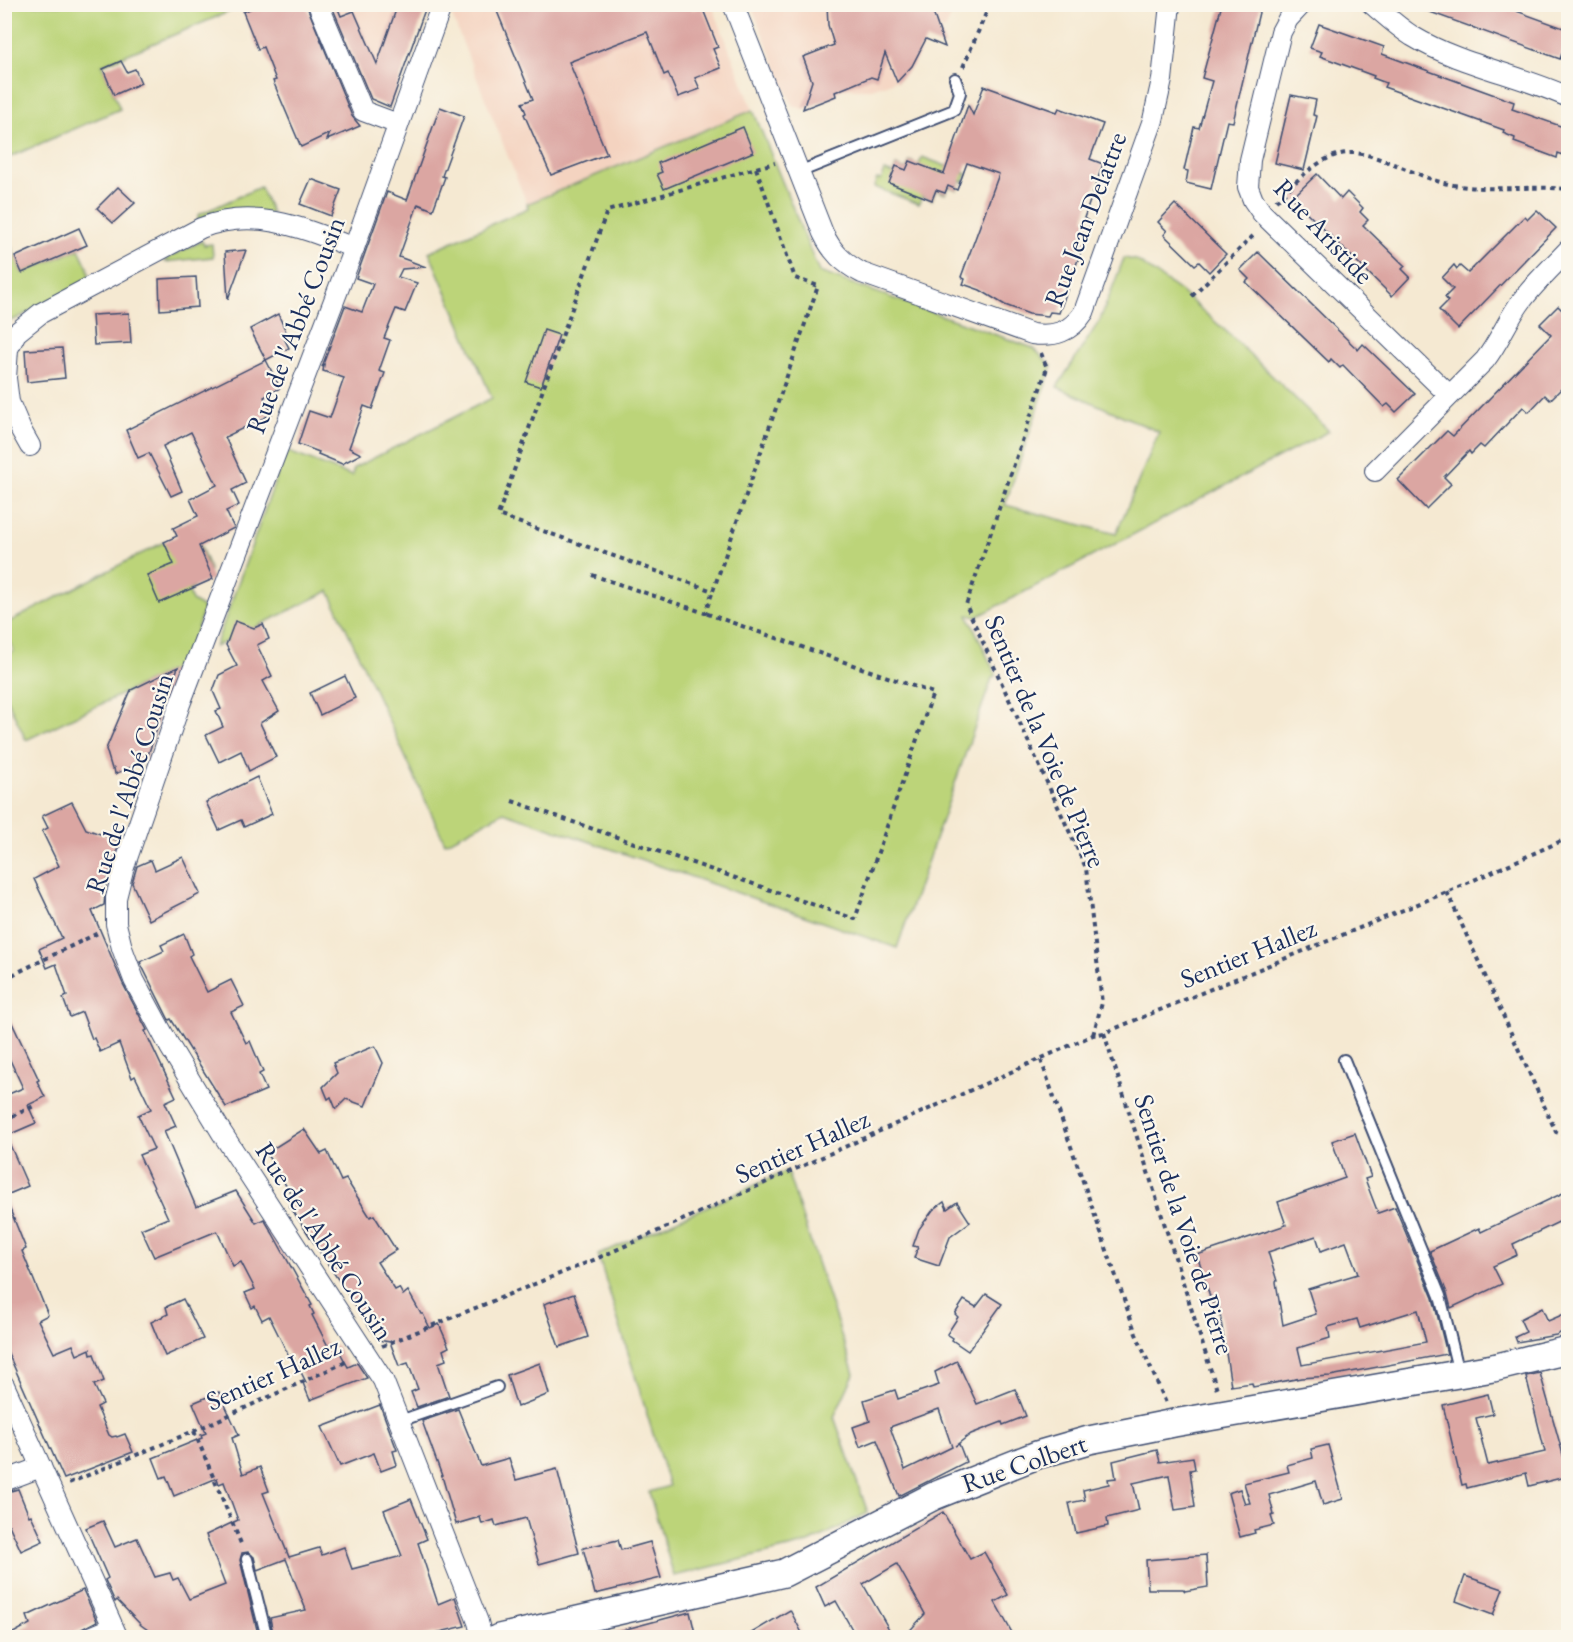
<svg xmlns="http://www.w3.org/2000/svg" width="1573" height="1642" font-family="'EB Garamond',serif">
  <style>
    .built { fill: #f4d3c0 }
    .green { fill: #bcd479; stroke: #6c826c; stroke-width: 1.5 }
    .building { fill: #dba6a2; fill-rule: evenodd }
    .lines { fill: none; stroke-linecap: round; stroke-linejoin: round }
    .lane-casing { stroke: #3c4b6f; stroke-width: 14 }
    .street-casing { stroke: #3c4b6f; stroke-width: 22 }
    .secondary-casing { stroke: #3c4b6f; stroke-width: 30 }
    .path { stroke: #3c4b6f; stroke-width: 4; stroke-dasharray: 4.5 4.5; stroke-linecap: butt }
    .lane { stroke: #fff; stroke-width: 10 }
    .street { stroke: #fff; stroke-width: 20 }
    .secondary { stroke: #fff; stroke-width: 27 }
    .labels { text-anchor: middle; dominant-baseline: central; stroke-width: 4.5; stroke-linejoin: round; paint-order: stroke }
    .street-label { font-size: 27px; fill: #1b2f5e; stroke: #fbf7ec }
  </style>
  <rect width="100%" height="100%" fill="#fbf7ec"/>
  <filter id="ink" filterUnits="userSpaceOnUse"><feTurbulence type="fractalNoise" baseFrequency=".0167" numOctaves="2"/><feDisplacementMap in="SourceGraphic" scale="12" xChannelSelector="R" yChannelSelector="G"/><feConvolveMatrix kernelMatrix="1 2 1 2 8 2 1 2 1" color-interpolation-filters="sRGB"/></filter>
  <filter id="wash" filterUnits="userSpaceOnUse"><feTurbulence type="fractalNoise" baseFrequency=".008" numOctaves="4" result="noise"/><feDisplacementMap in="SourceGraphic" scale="24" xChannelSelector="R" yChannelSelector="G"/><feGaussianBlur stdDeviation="1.35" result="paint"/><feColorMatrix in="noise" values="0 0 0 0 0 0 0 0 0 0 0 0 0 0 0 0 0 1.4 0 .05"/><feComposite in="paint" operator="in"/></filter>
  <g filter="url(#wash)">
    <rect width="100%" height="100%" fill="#f5e9d2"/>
    <g class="built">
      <polygon points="424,4 427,6 390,107 365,97 327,5"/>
      <polygon points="452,4 712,5 753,110 527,204 450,11"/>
      <polygon points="751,5 956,5 945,30 938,28 945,47 922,38 919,45 922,48 918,57 912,66 897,80 872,89 855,89 849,87 835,90 836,96 803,109 792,105"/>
    </g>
    <g class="green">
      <polygon points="5,5 245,5 102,65 120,109 5,159"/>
      <polygon points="753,110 819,272 1033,348 1052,366 1005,505 1116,534 1159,432 1057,387 1100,320 1124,258 1136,260 1180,291 1228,333 1329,431 977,617 968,615 996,675 992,678 897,948 504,812 445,843 329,591 215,647 286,451 352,476 354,468 492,398 429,252 528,208 527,204"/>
      <polygon points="922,157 967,174 964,182 960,181 957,190 948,186 945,194 936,190 932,200 922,196 919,204 874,187 877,179 881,180 885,171 893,174 896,166 906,170 910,161 919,165"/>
      <polygon points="260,187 272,213 198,223 198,215"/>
      <polygon points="4,230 22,273 79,249 88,268 90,280 14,320 5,320"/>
      <polygon points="202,241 204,245 212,244 213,257 165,262 166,259"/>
      <polygon points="164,542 200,545 210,570 189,592 192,601 204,608 185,664 26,740 5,695 5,656 14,651 5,631 5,624"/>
      <polygon points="787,1171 854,1374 834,1417 868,1513 809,1543 674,1576 649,1492 669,1486 598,1255"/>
    </g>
    <g id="blocks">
      <g class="building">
        <polygon points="261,4 306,4 352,116 360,126 327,140 330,133 301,147 273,81 276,80 263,47 258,49 243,12"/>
        <polygon points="331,4 336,4 341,16 354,11 377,64 398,4 427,4 390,107 371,99"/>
        <polygon points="494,4 690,4 692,10 702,7 718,47 713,49 721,68 695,78 700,89 678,97 668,73 664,75 647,32 569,62 607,154 551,175 524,114 526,113 522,103 533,99"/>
        <polygon points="827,4 930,4 945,47 926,39 912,66 897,82 885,53 877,79 871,77 835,92 836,96 803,109 812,81 803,57 834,45 828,25"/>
        <polygon points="1222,4 1261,4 1233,122 1227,121 1211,189 1186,183 1188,171 1184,170 1194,127 1199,128 1212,81 1202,78"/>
        <polygon points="1416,4 1497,4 1569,30 1569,53 1563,51 1560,59 1416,7"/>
        <polygon points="1319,24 1384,47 1382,54 1514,102 1512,109 1569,129 1569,157 1558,153 1557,158 1514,142 1515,138 1503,133 1504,130 1384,87 1386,83 1373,78 1374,76 1320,56 1322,52 1310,48"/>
        <polygon points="121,61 127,72 135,69 141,83 114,95 103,69"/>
        <polygon points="984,86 1057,112 1059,108 1103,124 1090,159 1103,164 1084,218 1091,223 1059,313 1050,312 1048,316 1029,314 1005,305 980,290 963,284 965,279 961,277 999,174 967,163 957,190 948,186 945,193 936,190 932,200 889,183 896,166 906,170 910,161 944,174 968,105 973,115"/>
        <polygon points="1291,95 1316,100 1313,115 1317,116 1304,170 1275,163"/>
        <polygon points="440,107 464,116 442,176 445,177 433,210 418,204 399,257 426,267 402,269 398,277 417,283 405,312 396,309 384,338 390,340 379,371 385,373 372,409 364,406 349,448 361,454 342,464 318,454 319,452 298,444 309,411 330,418 344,378 323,371 324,365 322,367 345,306 362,312 373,284 356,278 387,192 407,200"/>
        <polygon points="743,127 753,152 664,189 657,174 662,172 658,163"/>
        <polygon points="1317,174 1341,199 1347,192 1363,208 1360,212 1368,220 1363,225 1405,266 1402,269 1410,277 1392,296 1292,198"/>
        <polygon points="311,179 341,190 331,216 300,204"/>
        <polygon points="118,187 135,203 113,223 97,208"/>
        <polygon points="1175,204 1226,254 1209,272 1199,262 1195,265 1164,235 1167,231 1158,222"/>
        <polygon points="1537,210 1556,228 1458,329 1439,310 1448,301 1445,297 1453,289 1442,278 1454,265 1457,269 1460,266 1468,273 1525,216 1528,219"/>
        <polygon points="79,228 87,245 22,273 15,257"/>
        <polygon points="246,250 228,299 225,252"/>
        <polygon points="1258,252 1358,350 1363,344 1415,394 1396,412 1388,404 1384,407 1343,365 1340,368 1331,359 1329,362 1246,282 1249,279 1240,270"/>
        <polygon points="196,277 198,307 160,310 159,279"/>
        <polygon points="1558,306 1569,317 1569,381 1550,400 1545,395 1529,412 1523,407 1484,448 1480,445 1471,454 1469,451 1444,477 1451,484 1426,509 1398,480 1447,431 1453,436 1551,335 1540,324"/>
        <polygon points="129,313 131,343 94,345 92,315"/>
        <polygon points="278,314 288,336 284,338 289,348 266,360 250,329"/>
        <polygon points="544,330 559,335 541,387 526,382"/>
        <polygon points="62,348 65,378 27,382 25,350"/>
        <polygon points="266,360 280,388 264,397 272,414 225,437 246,483 232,490 239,505 226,511 234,528 199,546 213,579 159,603 147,575 174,564 164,542 177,536 173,528 198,516 190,499 217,485 191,432 163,446 182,491 171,496 149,453 138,458 126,430"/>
        <polygon points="235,621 254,628 263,624 269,639 257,645 272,676 263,681 279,711 260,723 276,757 249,771 241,751 219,762 206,735 223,727 216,711 221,709 213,691 219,675 237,666 226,645"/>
        <polygon points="178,667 146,761 115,774 114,768 112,769 106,749 131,690"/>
        <polygon points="345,676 355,698 320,715 310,693"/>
        <polygon points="257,777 272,814 244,827 241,820 219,830 206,802"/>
        <polygon points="72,802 86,829 120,841 106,884 104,905 92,911 123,984 147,1030 145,1031 176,1097 165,1102 176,1126 164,1131 196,1207 236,1191 256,1223 264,1219 273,1234 312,1305 310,1306 314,1314 312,1315 329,1348 336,1345 348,1367 357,1363 367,1378 310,1400 303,1383 306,1382 292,1355 289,1356 269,1316 262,1320 255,1306 252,1308 245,1293 255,1289 241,1262 233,1266 217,1231 154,1257 141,1229 168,1218 139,1155 154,1149 138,1115 151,1109 135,1076 132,1078 119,1043 100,1052 94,1038 92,1039 82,1012 70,1017 63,998 67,996 56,964 47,968 39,949 62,938 34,879 59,866 42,831 48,828 42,816"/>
        <polygon points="183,857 200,894 149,920 132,883 137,866 151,860 155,870"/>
        <polygon points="184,934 192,954 189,956 207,992 231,980 244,1006 231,1012 246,1043 250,1041 263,1072 259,1074 266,1090 226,1107 171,1019 169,1020 140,962 164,951 161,945"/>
        <polygon points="4,1006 39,1080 37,1081 45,1097 28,1105 36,1123 6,1136 28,1186 4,1196 4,1096 23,1088 4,1047"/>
        <polygon points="375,1046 383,1063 365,1106 346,1099 336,1109 331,1097 328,1099 323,1087 337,1073 333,1063"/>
        <polygon points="304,1129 321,1154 327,1151 341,1181 346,1179 370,1217 374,1215 396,1250 377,1262 395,1290 399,1288 403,1295 408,1291 421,1314 423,1314 430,1328 439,1324 449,1347 443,1350 446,1360 438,1363 449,1396 417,1407 411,1392 418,1389 408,1363 399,1366 390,1342 378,1340 289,1205 296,1202 266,1153"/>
        <path d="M 1355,1133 L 1371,1177 L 1365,1179 L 1378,1213 L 1395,1207 L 1433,1298 L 1447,1354 L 1330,1376 L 1301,1378 L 1253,1387 L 1252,1383 L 1231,1386 L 1218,1301 L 1212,1303 L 1197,1255 L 1286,1225 L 1278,1202 L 1345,1178 L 1332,1141 ZM 1316,1236 L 1321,1251 L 1346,1242 L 1358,1274 L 1308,1289 L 1316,1314 L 1283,1325 L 1276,1282 L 1277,1281 L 1268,1252 ZM 1418,1310 L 1426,1342 L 1302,1365 L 1298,1348 L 1330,1338 L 1328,1327 L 1357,1319 L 1360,1328 Z"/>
        <polygon points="1563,1193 1569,1204 1569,1217 1513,1244 1517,1255 1493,1266 1502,1284 1451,1308 1447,1293 1430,1251 1479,1228 1481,1232"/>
        <polygon points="5,1197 26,1249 22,1251 48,1315 38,1320 54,1353 73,1345 77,1355 90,1349 91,1355 94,1354 104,1381 94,1385 103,1404 97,1407 109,1435 112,1437 116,1436 117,1437 125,1434 133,1452 64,1479 4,1344"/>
        <polygon points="944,1202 947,1209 957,1202 970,1222 950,1237 939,1266 914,1258 918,1247 913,1246 919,1229 933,1210"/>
        <polygon points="574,1294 588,1337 559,1347 544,1304"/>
        <polygon points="986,1294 1002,1304 968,1351 952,1340 953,1338 947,1334 958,1317 955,1314 964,1300 976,1307"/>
        <polygon points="183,1299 203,1339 165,1356 151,1322 168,1314 166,1307"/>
        <polygon points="1542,1308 1548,1321 1569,1312 1569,1329 1556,1335 1517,1342 1515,1337 1526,1332 1520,1319"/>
        <path d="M 957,1361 L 977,1404 L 1015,1389 L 1026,1416 L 1003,1425 L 1002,1422 L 971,1434 L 955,1446 L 959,1444 L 966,1462 L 899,1496 L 877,1440 L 860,1447 L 853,1427 L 870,1421 L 864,1400 L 895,1390 L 898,1399 L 939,1385 L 935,1372 ZM 939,1409 L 952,1447 L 905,1470 L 890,1427 Z"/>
        <polygon points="540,1363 549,1394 517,1407 507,1375"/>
        <polygon points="1540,1373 1569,1476 1529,1486 1526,1473 1467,1488 1466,1484 1462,1485 1443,1405 1488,1394 1493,1414 1476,1418 1488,1465 1545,1452 1526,1376"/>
        <polygon points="219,1392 239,1435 232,1438 243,1474 260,1467 269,1491 263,1493 289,1557 319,1548 322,1555 344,1547 352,1569 402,1556 384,1510 411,1499 427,1539 418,1543 438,1604 455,1597 465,1626 415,1638 274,1638 270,1618 306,1610 286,1559 257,1570 254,1557 248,1552 242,1553 240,1560 259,1638 159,1638 141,1625 117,1600 115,1602 105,1580 108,1578 86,1528 103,1521 115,1547 137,1538 155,1577 170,1573 173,1580 178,1578 189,1599 225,1585 206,1535 238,1520 224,1482 219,1484 217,1478 174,1496 166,1476 161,1478 153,1458 202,1438 201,1435 206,1433 193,1403"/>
        <polygon points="380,1405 397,1450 393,1451 397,1465 381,1471 374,1453 340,1466 322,1427"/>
        <polygon points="458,1409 481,1466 509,1458 516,1480 557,1469 579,1553 539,1564 526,1518 496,1526 494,1520 482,1524 480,1517 456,1524 442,1476 422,1421"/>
        <polygon points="1328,1445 1343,1499 1323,1505 1316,1481 1269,1495 1274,1515 1271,1516 1274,1525 1254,1530 1255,1533 1240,1537 1228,1493 1240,1489 1245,1504 1250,1503 1244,1483 1289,1472 1287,1465 1313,1458 1311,1449"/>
        <polygon points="1157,1450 1160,1462 1193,1457 1195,1469 1190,1470 1195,1507 1175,1510 1169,1475 1133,1483 1139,1510 1107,1518 1108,1526 1076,1533 1069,1503 1085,1500 1083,1490 1109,1484 1108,1479 1116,1478 1113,1461"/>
        <polygon points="18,1489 29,1516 31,1515 43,1541 21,1551 9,1525 4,1527 4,1493"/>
        <polygon points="943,1512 970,1559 984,1552 1008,1595 995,1602 1015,1638 903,1638 925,1614 897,1564 863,1584 894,1638 857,1638 836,1601 825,1607 816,1587"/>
        <polygon points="618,1540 621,1550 650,1542 661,1578 595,1594 583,1548"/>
        <polygon points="1206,1555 1208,1587 1185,1591 1183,1589 1148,1589 1146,1560"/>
        <polygon points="1465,1576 1503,1589 1493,1615 1456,1601"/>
        <polygon points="83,1590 97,1621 65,1638 4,1638 30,1624 27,1616"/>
        <polygon points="790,1610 802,1633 794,1638 743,1638"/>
        <polygon points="690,1612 695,1633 675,1638 616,1638 615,1632"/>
      </g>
    </g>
  </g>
  <g filter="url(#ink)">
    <use href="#blocks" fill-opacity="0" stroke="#3c4b6f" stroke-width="1.5"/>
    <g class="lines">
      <g class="lane-casing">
        <g id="lane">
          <polyline points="799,172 954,110 960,93 955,79"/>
          <polyline points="1344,1060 1440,1296 1459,1373"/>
          <polyline points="400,1421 497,1387"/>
          <polyline points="247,1559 267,1638"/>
        </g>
      </g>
      <g class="street-casing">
        <g id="street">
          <polyline points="318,4 363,111 398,124"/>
          <polyline points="442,4 354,248 180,704 123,870 116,898 116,924 122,948 134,980 170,1047 222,1133 383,1380 478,1622 482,1638"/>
          <path d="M 733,4 L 823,233 C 832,252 843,263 862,273 L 1032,334 C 1055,337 1071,332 1084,312 L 1153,120 L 1162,80 L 1170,4"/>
          <polyline points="1302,4 1288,19 1281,32 1250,160 1248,187 1253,200 1262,213 1449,395"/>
          <path d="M 1372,4 C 1385,15 1398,27 1412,36 C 1460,65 1518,74 1568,97"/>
          <path d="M 30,446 L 21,430 L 9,402 L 6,378 L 8,349 L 16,333 L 41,313 L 201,228 C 255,207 303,228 354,248"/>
          <path d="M 1375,471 L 1485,360 C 1500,341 1508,318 1523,299 C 1536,282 1553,266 1568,250"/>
          <polyline points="4,1385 118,1638"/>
          <polyline points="4,1481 41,1467"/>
          <polyline points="88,1638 112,1628"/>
        </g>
      </g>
      <g class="secondary-casing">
        <polyline id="secondary" points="499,1638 784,1573 934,1496 1037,1455 1089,1440 1174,1423 1493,1368 1568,1350"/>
      </g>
      <g class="path">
        <polyline points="963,67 990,4"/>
        <polyline points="756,168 795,278 818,286 713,591 498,515 607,211 756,168 775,163"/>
        <path d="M 1276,201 C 1296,182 1319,155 1348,153 C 1374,151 1416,176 1444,183 C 1484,193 1527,185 1568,189"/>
        <polyline points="1192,296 1256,233"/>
        <polyline points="1041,353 1047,368 966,605 1086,868 1102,1003 1093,1035"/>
        <polyline points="592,575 705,613 713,591"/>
        <polyline points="512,801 855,919 933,693 705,613"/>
        <polyline points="1447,892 1556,1132 1568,1135"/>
        <polyline points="4,979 98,933"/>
        <polyline points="1104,1033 1218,1393"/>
        <polyline points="1041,1060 1136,1334 1166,1403"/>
        <polyline points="4,1120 34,1106"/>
        <polyline points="382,1346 596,1259 1093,1035 1104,1033 1447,892 1568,838"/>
        <polyline points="194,1431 242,1546"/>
        <polyline points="69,1483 194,1431 348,1361"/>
      </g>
      <use href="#lane" class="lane"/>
      <use href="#street" class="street"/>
      <use href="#secondary" class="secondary"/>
    </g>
  </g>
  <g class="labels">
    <g class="street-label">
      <text transform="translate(1085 219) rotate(-69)">Rue Jean Delattre</text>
      <text transform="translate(1324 231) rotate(47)">Rue Aristide</text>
      <text transform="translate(295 325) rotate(-69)">Rue de l'Abbé Cousin</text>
      <text transform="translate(1046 741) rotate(67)">Sentier de la Voie de Pierre</text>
      <text transform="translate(129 783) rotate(-72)">Rue de l'Abbé Cousin</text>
      <text transform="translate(1248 953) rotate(-22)">Sentier Hallez</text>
      <text transform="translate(802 1146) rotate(-24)">Sentier Hallez</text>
      <text transform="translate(1185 1224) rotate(72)">Sentier de la Voie de Pierre</text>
      <text transform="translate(325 1241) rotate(57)">Rue de l'Abbé Cousin</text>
      <text transform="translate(273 1373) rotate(-24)">Sentier Hallez</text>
      <text transform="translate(1024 1463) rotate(-19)">Rue Colbert</text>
    </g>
  </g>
  <rect width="1573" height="1642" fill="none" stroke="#fbf7ec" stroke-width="24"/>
</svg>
